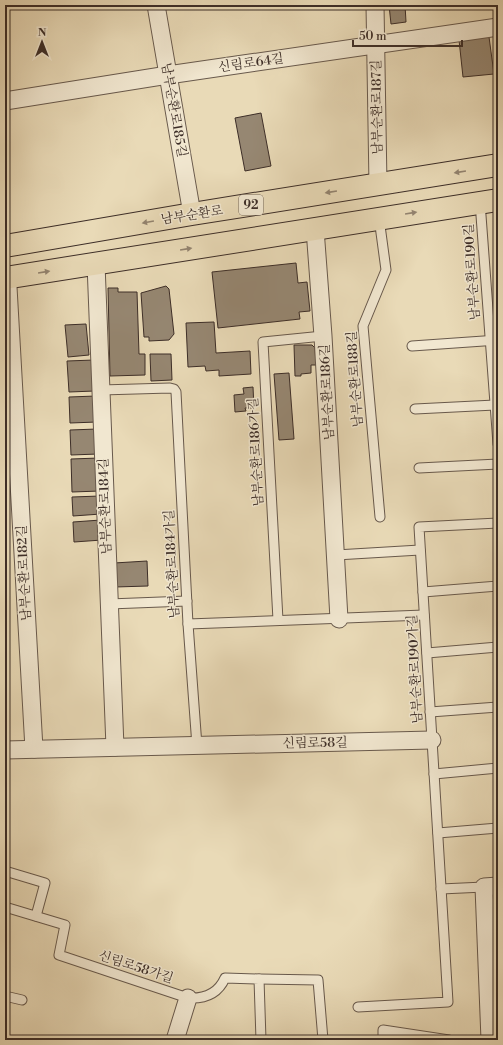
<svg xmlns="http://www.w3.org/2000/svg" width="503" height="1045" font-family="'Libre Bodoni','Noto Serif KR',serif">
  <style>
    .building { fill: #968772; stroke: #3d2e28 }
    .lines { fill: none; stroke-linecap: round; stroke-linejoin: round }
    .service-casing { stroke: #68594c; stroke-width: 11 }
    .minor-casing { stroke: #68594c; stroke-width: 19 }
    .primary-casing { stroke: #3d2e28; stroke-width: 24 }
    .service { stroke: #f1e7d0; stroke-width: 9 }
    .minor { stroke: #f1e7d0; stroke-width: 17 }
    .primary { stroke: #e9dab7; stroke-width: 22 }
    .oneway { fill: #938470 }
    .labels { text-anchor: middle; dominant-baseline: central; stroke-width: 3; stroke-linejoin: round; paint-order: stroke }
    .shield { fill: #f1e7d0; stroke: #73665a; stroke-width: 1 }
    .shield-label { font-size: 12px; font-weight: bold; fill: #3d2e28 }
    .street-label { font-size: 13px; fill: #3d2e28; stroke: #f1e7d0 }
  </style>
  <rect width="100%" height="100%" fill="#e9dab7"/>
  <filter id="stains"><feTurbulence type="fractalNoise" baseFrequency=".005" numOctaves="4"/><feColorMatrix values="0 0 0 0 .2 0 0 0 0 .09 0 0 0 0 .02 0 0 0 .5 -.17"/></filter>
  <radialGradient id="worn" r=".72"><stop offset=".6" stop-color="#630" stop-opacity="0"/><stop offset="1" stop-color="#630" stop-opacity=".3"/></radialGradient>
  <g class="building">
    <polygon points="389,5 405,5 406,22 391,24"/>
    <polygon points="489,37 494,74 463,77 459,40"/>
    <polygon points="261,113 271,166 245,171 235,118"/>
    <polygon points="296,263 298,283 307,282 310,311 299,312 300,319 218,328 212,272"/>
    <polygon points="166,286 169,289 174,334 169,340 149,341 149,337 144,337 141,293"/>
    <polygon points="108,288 118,288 118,292 137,292 139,354 145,354 145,375 110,376"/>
    <polygon points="214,322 216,353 250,351 251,374 219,376 219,370 206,371 205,366 188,367 186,323"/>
    <polygon points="86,324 89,355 68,357 65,325"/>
    <polygon points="294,345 312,345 315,348 316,365 311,365 311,373 301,374 301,376 295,376"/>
    <polygon points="150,354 171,354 172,380 151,381"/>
    <polygon points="94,360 95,391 69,392 67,361"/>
    <polygon points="289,373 294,439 279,440 274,374"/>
    <polygon points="253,387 254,408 245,408 246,411 235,412 234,395 244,394 243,388"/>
    <polygon points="96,396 97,422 70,423 69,397"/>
    <polygon points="97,429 98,454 71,455 70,430"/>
    <polygon points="99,458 100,491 72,492 71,459"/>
    <polygon points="100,496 101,514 73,516 72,497"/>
    <polygon points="101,520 102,540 74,542 73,522"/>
    <polygon points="147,561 148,586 115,587 114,563"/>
  </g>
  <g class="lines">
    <g class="service-casing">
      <g id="service">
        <polyline points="480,202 498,444"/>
        <polyline points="379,218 386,270 363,326 380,517"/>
        <polyline points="412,346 498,340"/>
        <polyline points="101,390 170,388 174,389 176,392 188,624 424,615"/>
        <polyline points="415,409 495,405"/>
        <polyline points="419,468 498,464"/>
        <polyline points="336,555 420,550"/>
        <polyline points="423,592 498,586"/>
        <polyline points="109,604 187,601"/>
        <polyline points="278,620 263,342 323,336"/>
        <polyline points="188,624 197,746"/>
        <polyline points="427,653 498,647"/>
        <polyline points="430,712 498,707"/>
        <polyline points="434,774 498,768"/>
        <polyline points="438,833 498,828"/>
        <polyline points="5,871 45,883 36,916"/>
        <polyline points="441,889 484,887"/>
        <path d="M 5,907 L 65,925 L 59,955 L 188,998 C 205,999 218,994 225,978 L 259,979 L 261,1040"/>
        <polyline points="259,979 318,980 323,1040"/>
        <polyline points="5,996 22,1000"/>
        <polyline points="358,1007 448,1002 419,527 498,523"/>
        <polyline points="383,1040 383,1030 449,1040"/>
      </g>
    </g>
    <g class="minor-casing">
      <g id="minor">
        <polyline points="156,5 192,214"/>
        <polyline points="375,5 378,185"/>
        <polyline points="5,101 168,75 498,27"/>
        <polyline points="315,229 323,336 339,619"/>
        <polyline points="96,264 115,747"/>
        <polyline points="8,287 34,749"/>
        <polyline points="5,750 432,740"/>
        <polyline points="175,1040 188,998"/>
        <polyline points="490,1040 484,887 498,886"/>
      </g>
    </g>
    <g class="primary-casing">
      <g id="primary">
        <polyline points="5,246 192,214 498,165"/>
        <polyline points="5,278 498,200"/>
      </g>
    </g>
    <use href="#service" class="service"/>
    <use href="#minor" class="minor"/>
    <use href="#primary" class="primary"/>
  </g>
  <defs><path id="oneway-solid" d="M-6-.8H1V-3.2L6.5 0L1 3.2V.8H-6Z"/></defs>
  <g class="oneway">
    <use href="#oneway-solid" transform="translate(460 172) rotate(171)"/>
    <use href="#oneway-solid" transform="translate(331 192) rotate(171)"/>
    <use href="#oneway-solid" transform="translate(411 213) rotate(-9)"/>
    <use href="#oneway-solid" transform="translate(148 222) rotate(170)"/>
    <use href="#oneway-solid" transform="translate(186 249) rotate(-9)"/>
    <use href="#oneway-solid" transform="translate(44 272) rotate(-9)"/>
  </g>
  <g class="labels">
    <rect class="shield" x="239" y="195" width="24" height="20" rx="3"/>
    <g class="shield-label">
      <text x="251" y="205">92</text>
    </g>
    <g class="street-label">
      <text transform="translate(251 63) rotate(-8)">신림로64길</text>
      <text transform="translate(377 107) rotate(-91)">남부순환로187길</text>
      <text transform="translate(174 110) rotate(80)">남부순환로185길</text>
      <text transform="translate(192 215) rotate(-9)">남부순환로</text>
      <text transform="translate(472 272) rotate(-94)">남부순환로190길</text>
      <text transform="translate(355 379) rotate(-94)">남부순환로188길</text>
      <text transform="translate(327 392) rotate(-93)">남부순환로186길</text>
      <text transform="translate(256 452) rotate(-93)">남부순환로186가길</text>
      <text transform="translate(105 506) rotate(-92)">남부순환로184길</text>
      <text transform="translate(172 564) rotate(-93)">남부순환로184가길</text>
      <text transform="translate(24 573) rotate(-93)">남부순환로182길</text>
      <text transform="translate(415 669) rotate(-93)">남부순환로190가길</text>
      <text transform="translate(315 743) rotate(-1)">신림로58길</text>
      <text transform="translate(136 967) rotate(18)">신림로58가길</text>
    </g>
  </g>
  <rect width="503" height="1045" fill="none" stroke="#e9dab7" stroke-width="20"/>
  <rect x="6" y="6" width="491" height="1033" fill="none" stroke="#3d2e28" stroke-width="2"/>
  <rect x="10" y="10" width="483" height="1025" fill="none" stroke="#3d2e28"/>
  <g transform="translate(42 42)" stroke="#f1e7d0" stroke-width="3" paint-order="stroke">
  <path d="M0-3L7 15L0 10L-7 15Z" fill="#3d2e28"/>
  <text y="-6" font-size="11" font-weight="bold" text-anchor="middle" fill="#3d2e28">N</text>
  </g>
  <path d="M353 40v6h109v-6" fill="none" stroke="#3d2e28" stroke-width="2"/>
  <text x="359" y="40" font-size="12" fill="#3d2e28" stroke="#f1e7d0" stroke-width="3" paint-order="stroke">50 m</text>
  <rect width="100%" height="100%" filter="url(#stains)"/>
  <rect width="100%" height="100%" fill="url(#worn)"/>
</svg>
